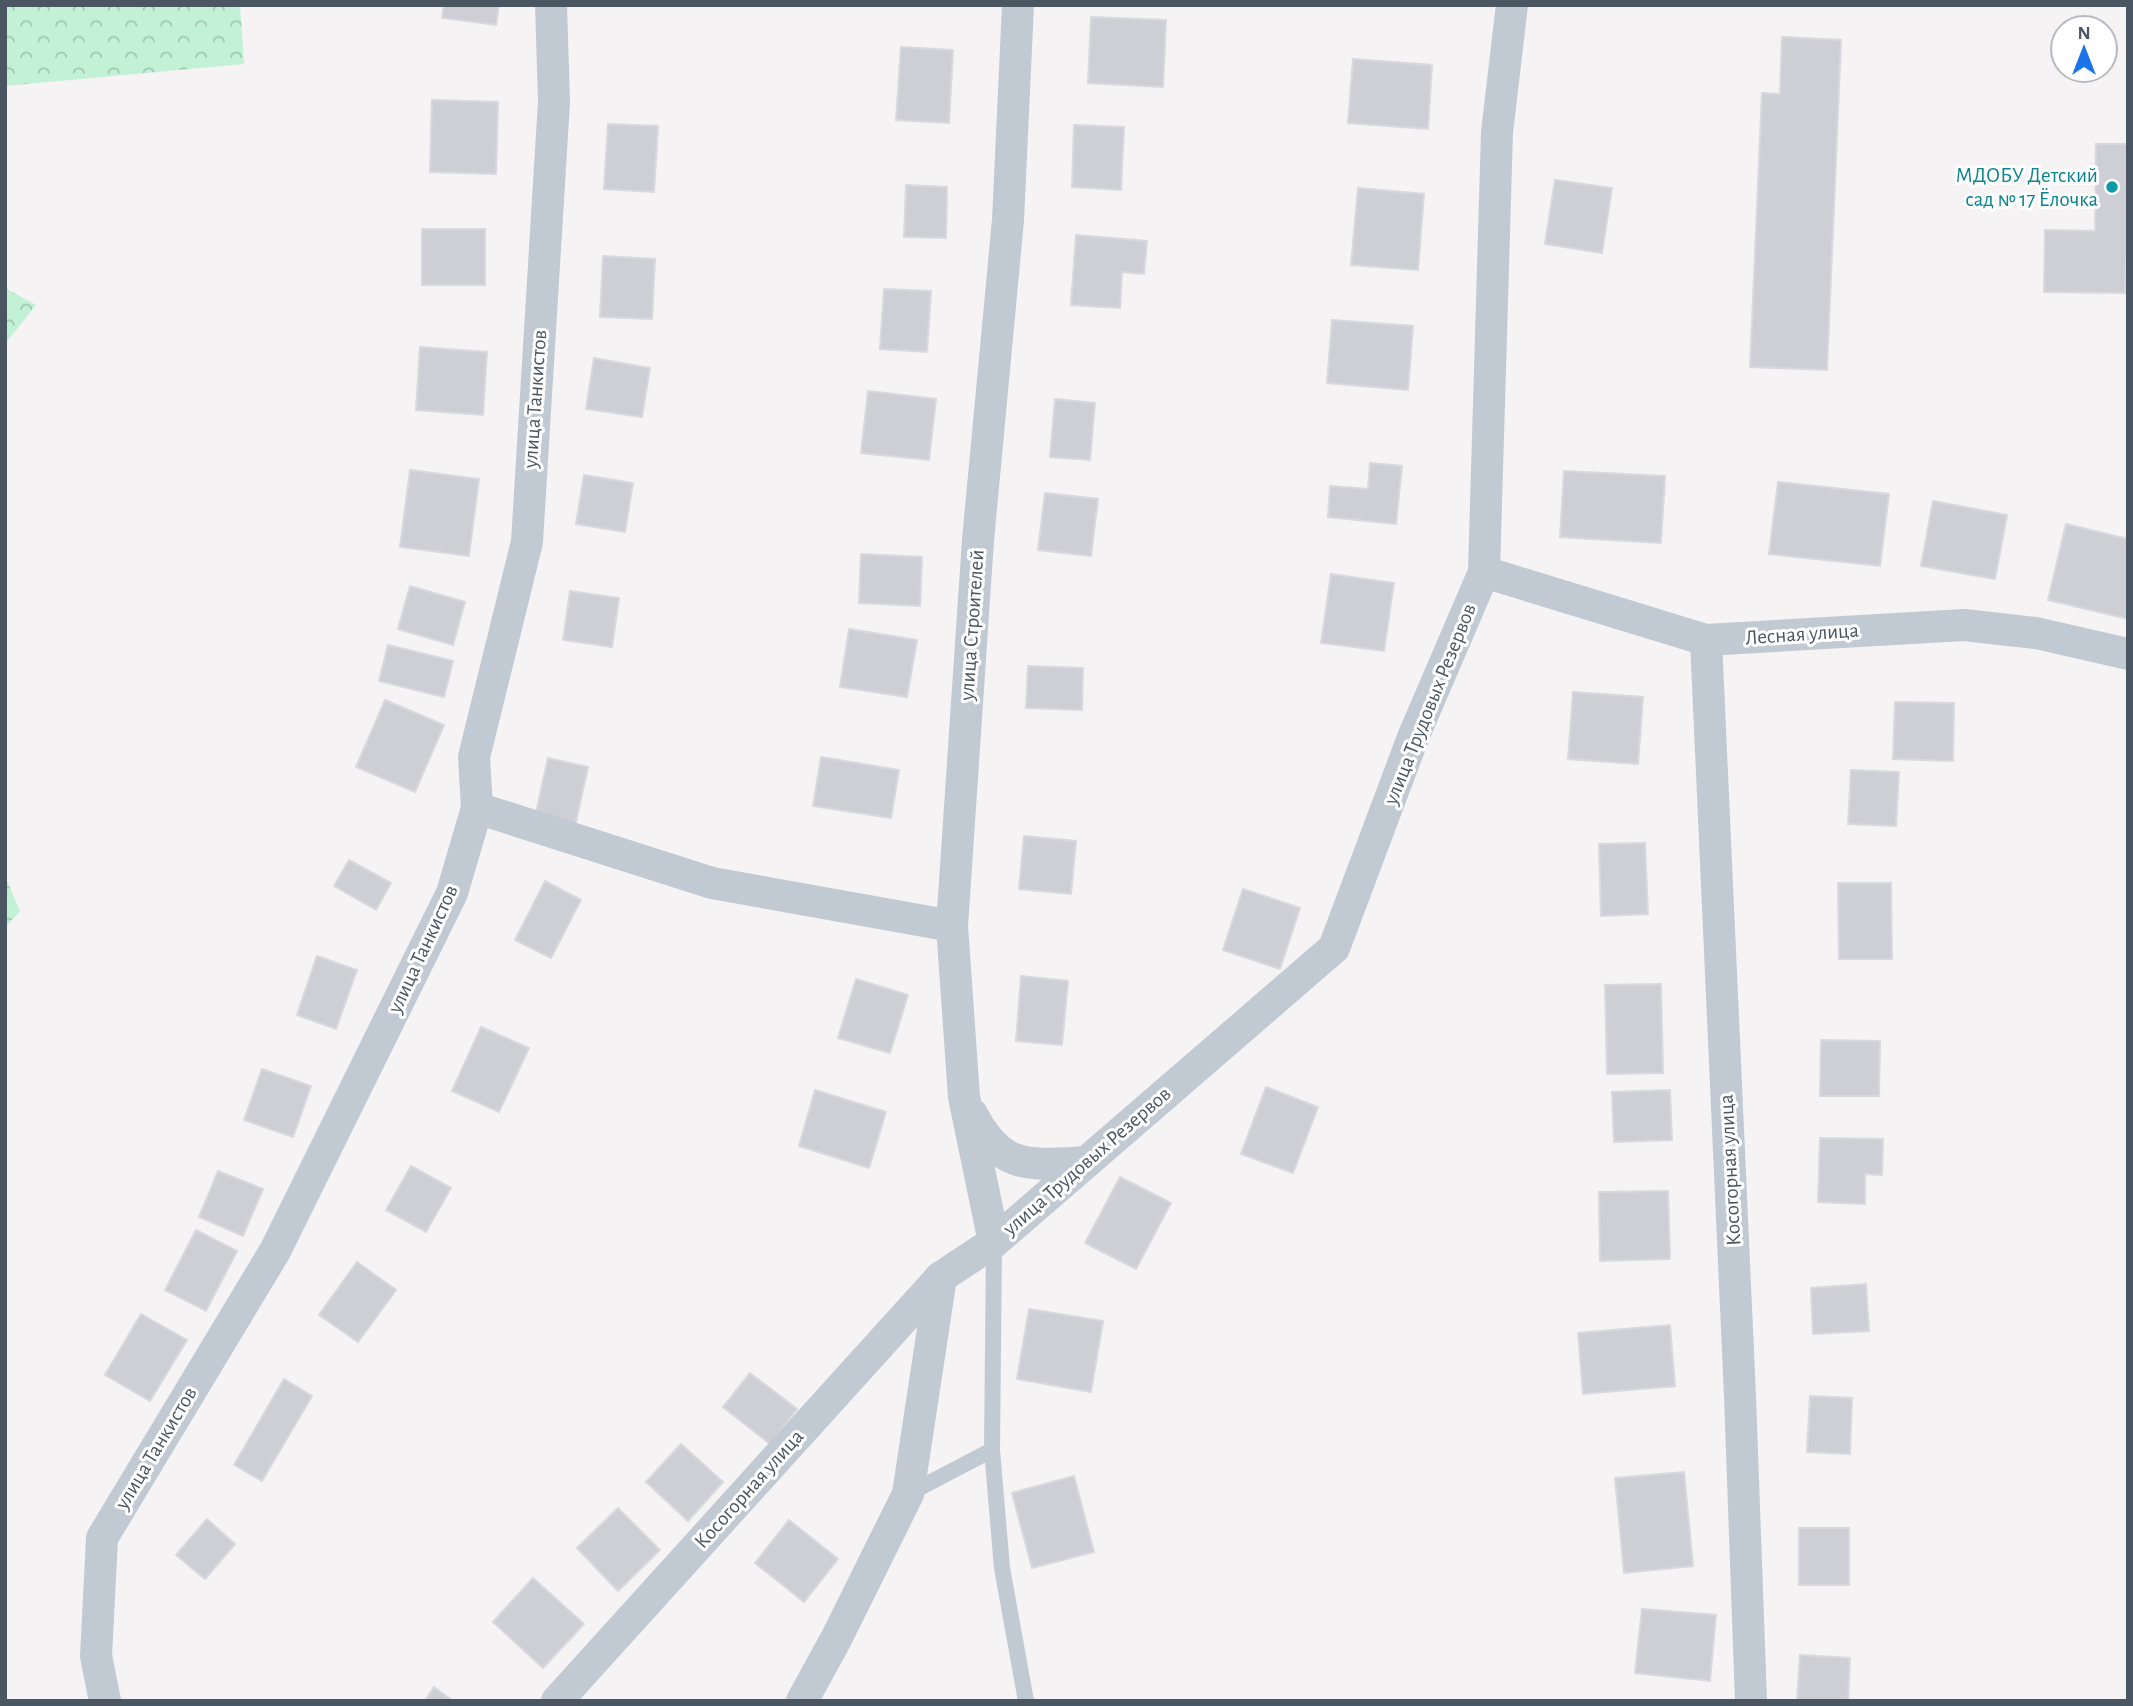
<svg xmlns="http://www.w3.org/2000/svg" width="2133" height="1706" font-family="'Alegreya Sans',sans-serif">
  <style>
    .forest { fill: url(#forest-crowns) }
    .building { fill: #cdcfd5; stroke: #d7d9de; stroke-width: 2 }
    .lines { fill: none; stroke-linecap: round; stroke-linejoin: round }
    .lane { stroke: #c1cad2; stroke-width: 16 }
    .street { stroke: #c1cad2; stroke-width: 32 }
    .culture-dot { fill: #0f9aa8; stroke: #fff; stroke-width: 2.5 }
    .labels { text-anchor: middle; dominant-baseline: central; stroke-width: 6; stroke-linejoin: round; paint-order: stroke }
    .culture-label { font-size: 21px; fill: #0d838f; stroke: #fff; text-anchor: end }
    .street-label { font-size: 21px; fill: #4a5661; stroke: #fff }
  </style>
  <defs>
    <pattern id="forest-crowns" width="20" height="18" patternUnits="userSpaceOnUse" patternTransform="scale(1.75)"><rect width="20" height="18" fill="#c3f1d5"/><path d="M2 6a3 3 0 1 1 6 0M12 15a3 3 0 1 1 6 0" fill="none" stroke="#a0c6b0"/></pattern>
  </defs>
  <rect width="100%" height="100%" fill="#f5f3f3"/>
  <g class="forest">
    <polygon points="5,5 240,5 244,64 5,86"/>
    <polygon points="5,288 36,305 5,344"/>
    <polygon points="5,876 20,911 5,928"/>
  </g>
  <g class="building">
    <polygon points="444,5 499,5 496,25 442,18"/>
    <polygon points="1091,17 1166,20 1163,87 1088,83"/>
    <polygon points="1782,37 1841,40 1827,370 1750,367 1762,93 1780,94"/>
    <polygon points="901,47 953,50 949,123 896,120"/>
    <polygon points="1353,59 1432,65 1428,129 1348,123"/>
    <polygon points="432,100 498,102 496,174 430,172"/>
    <polygon points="608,124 658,126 654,192 604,189"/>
    <polygon points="1074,125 1124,127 1121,190 1072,187"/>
    <polygon points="2096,144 2128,144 2128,257 2126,257 2125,293 2044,292 2045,230 2095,231"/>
    <polygon points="1555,180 1612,188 1602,253 1545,244"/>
    <polygon points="906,185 947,187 946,238 904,237"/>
    <polygon points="1358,188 1424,194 1418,270 1351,265"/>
    <rect x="422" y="229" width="63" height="56"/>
    <polygon points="1076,235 1147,241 1144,274 1122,272 1120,308 1071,305"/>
    <polygon points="603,256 655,259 652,319 600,317"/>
    <polygon points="884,289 931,291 927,352 880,349"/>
    <polygon points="1332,320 1413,326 1408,390 1327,383"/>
    <polygon points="420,347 487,352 483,415 416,410"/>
    <polygon points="594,358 650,368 642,417 586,409"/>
    <polygon points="868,391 936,399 929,460 861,453"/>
    <polygon points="1055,399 1095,403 1090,460 1050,457"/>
    <polygon points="1370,463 1402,466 1396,524 1328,517 1330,486 1368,489"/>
    <polygon points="410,470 479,479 469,556 400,547"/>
    <polygon points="1564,471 1665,476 1661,543 1560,537"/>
    <polygon points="584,475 633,483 625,532 576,524"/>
    <polygon points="1778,482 1889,494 1880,566 1769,554"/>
    <polygon points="1045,493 1098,499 1091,556 1038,550"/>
    <polygon points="1933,501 2007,515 1995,579 1921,566"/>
    <polygon points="2066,524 2128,539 2128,619 2048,600"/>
    <polygon points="861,554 922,557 920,606 859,603"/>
    <polygon points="1331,574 1394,583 1384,651 1321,643"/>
    <polygon points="410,586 465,602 453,645 398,629"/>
    <polygon points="570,591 619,598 612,647 563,640"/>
    <polygon points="849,629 917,640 907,697 840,687"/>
    <polygon points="388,645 453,661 444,697 379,681"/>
    <polygon points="1028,666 1083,668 1082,710 1026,708"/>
    <polygon points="1573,692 1643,697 1638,764 1568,759"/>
    <polygon points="385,700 444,725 415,792 356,767"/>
    <polygon points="1895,702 1954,703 1953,761 1893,759"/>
    <polygon points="821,757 899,770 891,818 813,806"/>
    <polygon points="548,758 588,767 575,826 535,817"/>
    <polygon points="1851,770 1899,772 1896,826 1848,824"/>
    <polygon points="1024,836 1076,841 1071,894 1019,889"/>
    <polygon points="1645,843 1648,914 1601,916 1599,844"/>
    <polygon points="349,860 391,883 376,910 334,886"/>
    <polygon points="545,881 581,900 551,958 515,940"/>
    <polygon points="1838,883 1891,883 1892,959 1839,959"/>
    <polygon points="1243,889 1300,908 1280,969 1223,950"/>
    <polygon points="317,956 357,970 336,1029 297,1015"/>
    <polygon points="1021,976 1068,981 1062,1045 1016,1041"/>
    <polygon points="856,979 908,995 890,1053 838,1038"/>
    <polygon points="1661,984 1663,1073 1607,1074 1605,985"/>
    <polygon points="481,1027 529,1048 499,1112 452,1091"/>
    <polygon points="1821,1040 1880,1041 1879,1096 1820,1096"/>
    <polygon points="262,1069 311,1086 293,1137 244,1120"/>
    <polygon points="1266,1087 1318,1107 1293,1173 1241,1154"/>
    <polygon points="815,1090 886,1112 869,1168 799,1146"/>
    <polygon points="1670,1090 1672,1140 1614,1142 1612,1092"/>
    <polygon points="1820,1138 1883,1139 1882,1175 1865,1174 1865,1204 1818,1202"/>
    <polygon points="411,1166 451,1188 426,1232 386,1210"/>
    <polygon points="218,1171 263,1189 243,1236 199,1217"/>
    <polygon points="1120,1177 1171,1203 1136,1269 1085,1243"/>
    <polygon points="1668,1191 1670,1259 1600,1261 1599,1192"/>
    <polygon points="196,1230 237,1251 206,1311 165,1290"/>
    <polygon points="357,1262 396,1290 358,1342 319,1315"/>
    <polygon points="1866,1284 1869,1331 1813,1334 1811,1288"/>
    <polygon points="1029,1309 1103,1321 1091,1392 1017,1379"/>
    <polygon points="141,1314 187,1340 150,1401 105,1375"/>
    <polygon points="1670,1325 1675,1386 1583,1394 1578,1333"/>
    <polygon points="750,1373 797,1409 770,1444 723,1407"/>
    <polygon points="284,1379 312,1396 262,1481 234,1465"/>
    <polygon points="1810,1396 1852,1398 1850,1454 1807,1452"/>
    <polygon points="681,1444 723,1482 688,1521 646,1482"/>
    <polygon points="1684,1472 1693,1566 1624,1573 1615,1478"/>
    <polygon points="1074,1476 1094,1552 1032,1568 1012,1493"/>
    <polygon points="618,1508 660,1550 618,1591 577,1548"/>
    <polygon points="207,1519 235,1544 205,1579 176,1555"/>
    <polygon points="789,1520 838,1559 804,1602 755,1563"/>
    <rect x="1799" y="1528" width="50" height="57"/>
    <polygon points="533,1578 584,1624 543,1668 493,1622"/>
    <polygon points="1642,1609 1716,1615 1710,1681 1635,1673"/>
    <polygon points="1800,1655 1850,1658 1848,1701 1797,1701"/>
    <polygon points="434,1687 453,1701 425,1701"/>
  </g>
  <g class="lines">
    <g class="lane">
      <polyline points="992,1450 1002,1568 1026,1701"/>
      <polyline points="908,1494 992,1450 994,1242"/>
    </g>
    <g class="street">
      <polyline points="1484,572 1706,640 1964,625 2036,633 2128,654"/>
      <polyline points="1706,640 1740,1396 1751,1701"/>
      <polyline points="477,808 712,883 952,926"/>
      <path d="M 972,1114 C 1001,1171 1030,1165 1086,1162"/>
      <polyline points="994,1242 964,1097 952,926 978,540 1008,220 1018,5"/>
      <polyline points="105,1701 96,1656 102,1538 275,1251 452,893 477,808 474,757 527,542 554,102 551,5"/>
      <polyline points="557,1701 941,1277 994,1242 1334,948 1414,735 1484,572 1497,132 1512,5"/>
      <polyline points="802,1701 836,1639 908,1494 941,1277"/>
    </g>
  </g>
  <circle class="culture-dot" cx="2112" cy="187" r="7"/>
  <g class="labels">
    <g class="culture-label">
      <text x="2098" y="175">МДОБУ Детский<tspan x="2098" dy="24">сад № 17 Ёлочка</tspan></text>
    </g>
    <g class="street-label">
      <text transform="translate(535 399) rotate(-86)">улица Танкистов</text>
      <text transform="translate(972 625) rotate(-86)">улица Строителей</text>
      <text transform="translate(1802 634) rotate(-4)">Лесная улица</text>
      <text transform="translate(1430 704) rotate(-68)">улица Трудовых Резервов</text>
      <text transform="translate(423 949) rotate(-65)">улица Танкистов</text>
      <text transform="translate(1087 1161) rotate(-41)">улица Трудовых Резервов</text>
      <text transform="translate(1730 1170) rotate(-93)">Косогорная улица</text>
      <text transform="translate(156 1448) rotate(-59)">улица Танкистов</text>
      <text transform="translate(749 1489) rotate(-48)">Косогорная улица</text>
    </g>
  </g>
  <rect width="2133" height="1706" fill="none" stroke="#4a5661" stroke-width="14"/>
  <g transform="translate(2084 49)"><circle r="33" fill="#ffffff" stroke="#b7bbc0" stroke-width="2"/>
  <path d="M0-5L12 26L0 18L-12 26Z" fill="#1a73e8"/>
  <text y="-10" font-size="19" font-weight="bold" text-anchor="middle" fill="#4a5661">N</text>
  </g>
</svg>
